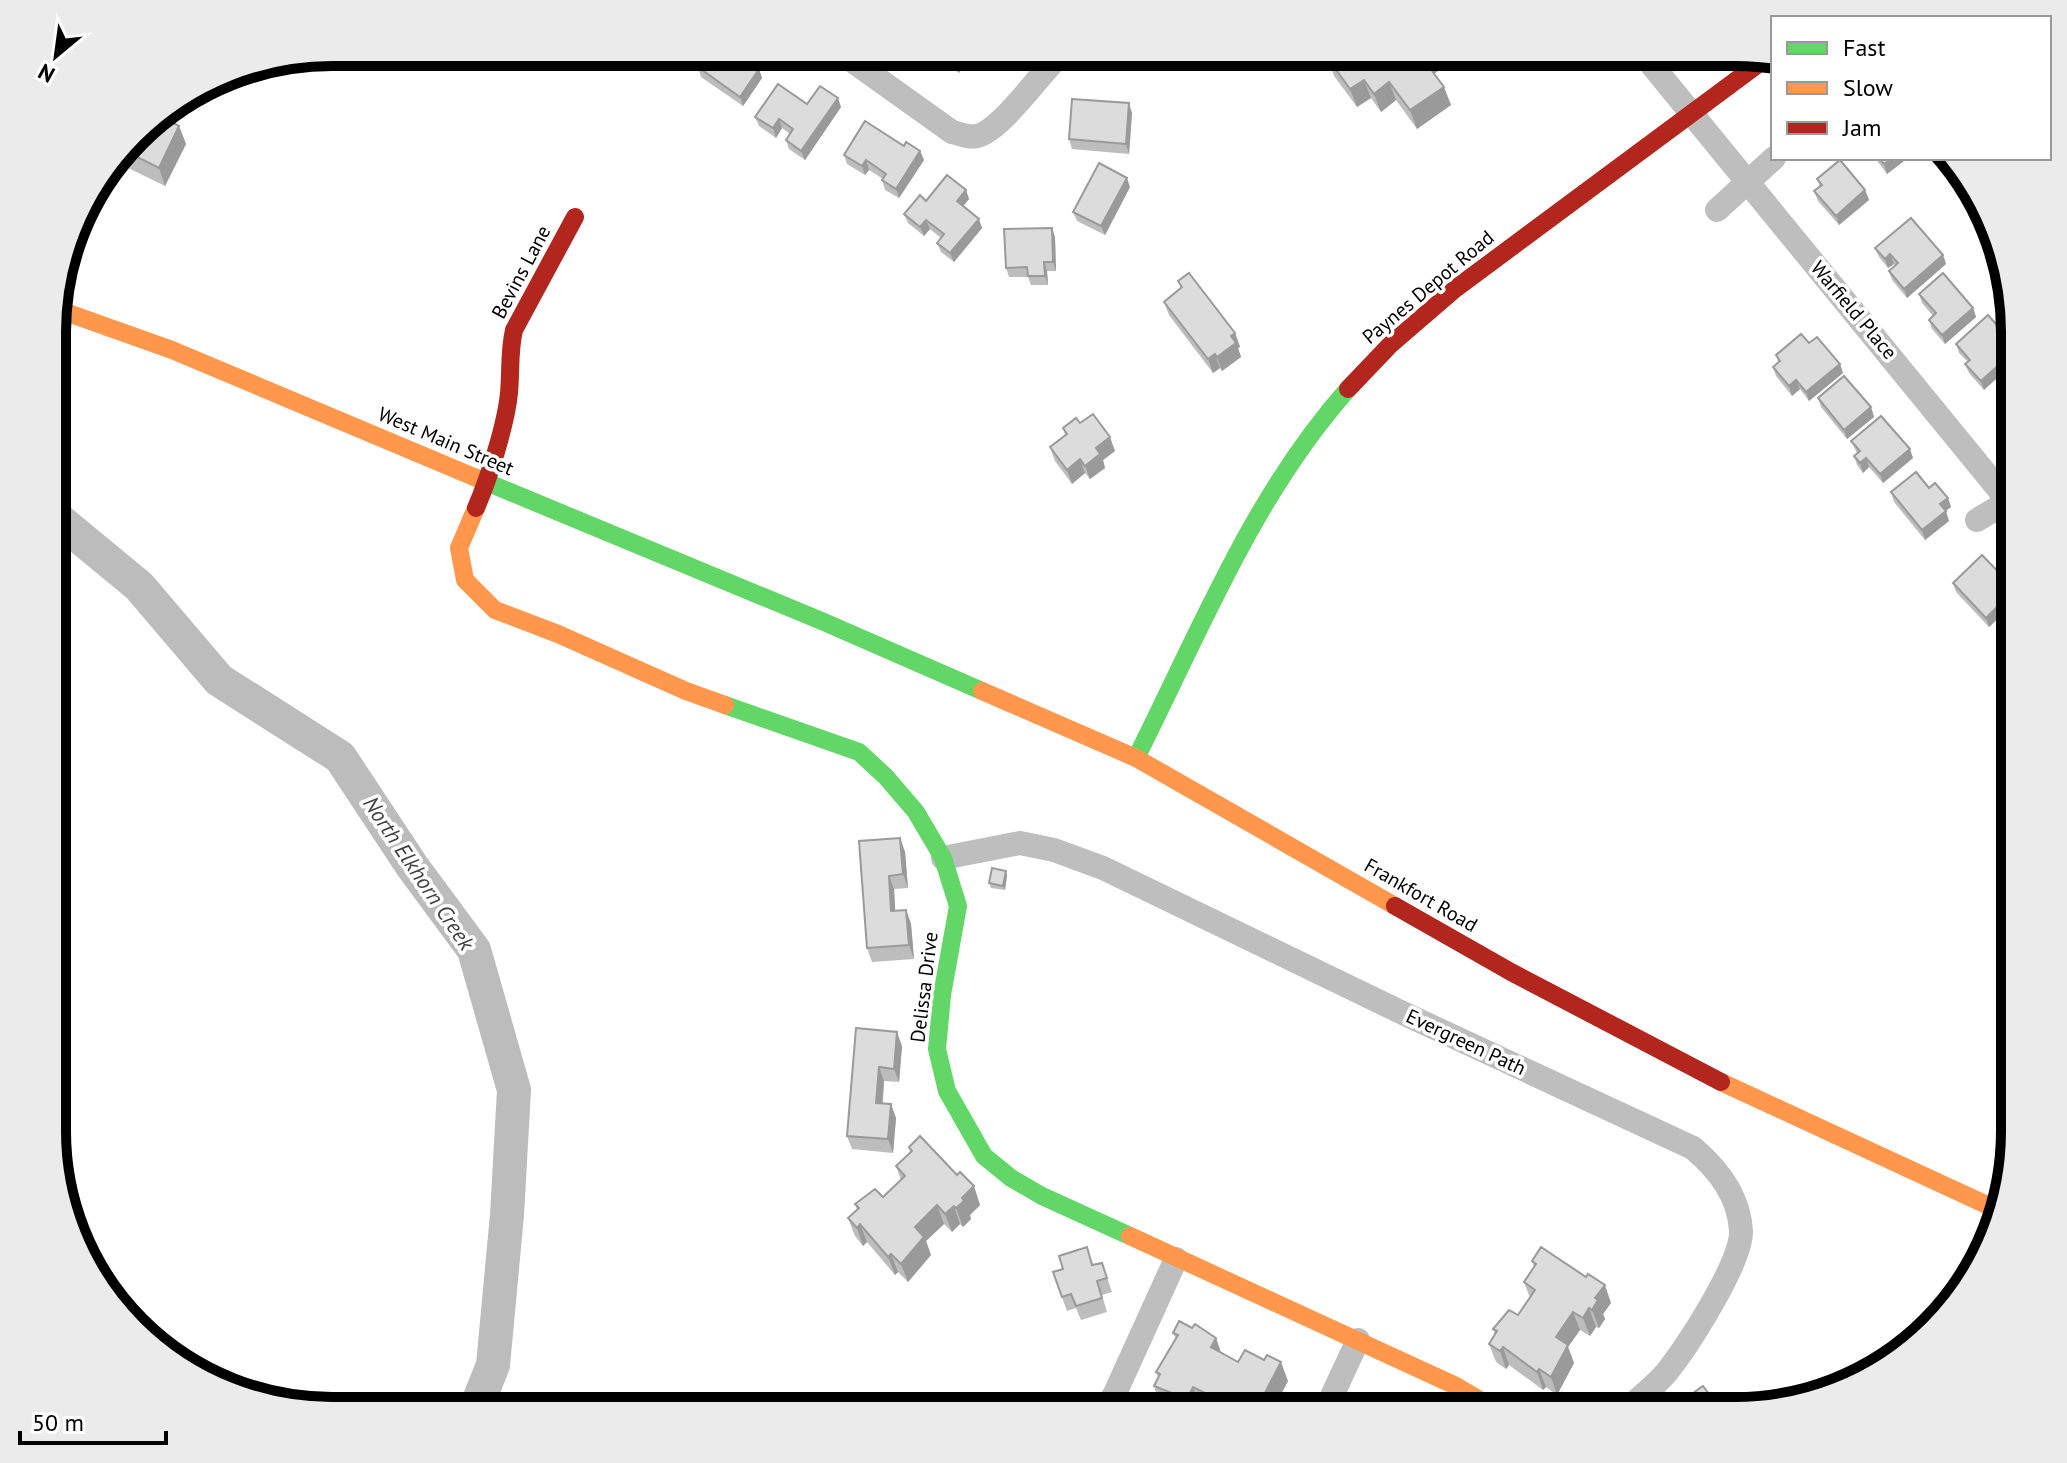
<svg xmlns="http://www.w3.org/2000/svg" width="2067" height="1463" font-family="'PT Sans',sans-serif">
  <style>
    .lines { fill: none; stroke-linecap: round; stroke-linejoin: round }
    .river { stroke: #bcbcbc; stroke-width: 34 }
    .street { stroke: #bebebe; stroke-width: 24 }
    .fast { stroke: #63d668; stroke-width: 18 }
    .slow { stroke: #ff974d; stroke-width: 18 }
    .jam { stroke: #b3261e; stroke-width: 18 }
    .wall { fill: #bdbdbd }
    .shaded-wall { fill: #9a9a9a }
    .building { fill: #dcdcdc; stroke: #9a9a9a; stroke-width: 2 }
    .labels { text-anchor: middle; dominant-baseline: central; stroke-width: 7; stroke-linejoin: round; paint-order: stroke }
    .street-label { font-size: 20px; fill: #000; stroke: #fff }
    .water-label { font-size: 22px; font-style: italic; fill: #404040; stroke: #fff }
    .rim { fill: none; stroke: #000; stroke-width: 10 }
  </style>
  <rect width="100%" height="100%" fill="#fff"/>
  <g class="lines">
    <polyline class="river" points="54,516 139,586 219,680 340,757 412,866 474,950 514,1090 507,1215 493,1365 475,1410"/>
    <g class="street">
      <path d="M 840,52 L 952,132 C 960,134 969,138 977,136 C 1002,130 1040,73 1063,52"/>
      <polyline points="1642,53 2014,508"/>
      <polyline points="1717,210 1774,158"/>
      <polyline points="1977,520 2014,498"/>
      <path d="M 943,858 L 1020,843 L 1054,850 L 1103,868 L 1409,1016 L 1693,1148 C 1719,1170 1739,1196 1741,1231 C 1742,1262 1686,1349 1666,1373 C 1654,1387 1638,1399 1625,1411"/>
      <polyline points="1112,1398 1139,1411"/>
      <polyline points="1107,1411 1176,1259"/>
      <polyline points="1325,1411 1358,1340"/>
    </g>
    <g class="fast">
      <polyline points="474,477 824,622 982,691"/>
      <polyline points="725,705 859,752 886,777 916,812 943,858 958,906 942,995 937,1049 947,1091 984,1156 1011,1178 1042,1196 1130,1236"/>
      <path d="M 1136,758 C 1200,631 1253,496 1348,389"/>
    </g>
    <g class="slow">
      <polyline points="54,308 172,350 474,477"/>
      <polyline points="476,508 459,548 465,580 495,610 558,634 686,691 725,705"/>
      <polyline points="982,691 1136,758 1395,906"/>
      <polyline points="1721,1082 2002,1212"/>
      <polyline points="1130,1236 1456,1386 1498,1411"/>
    </g>
    <g class="jam">
      <polyline points="1348,389 1390,345 1455,289 1769,56"/>
      <path d="M 476,508 C 489,478 506,424 509,393 C 511,371 509,351 514,330 L 575,217"/>
      <polyline points="1395,906 1511,972 1721,1082"/>
    </g>
  </g>
  <g class="wall">
    <polygon points="708,52 745,52 742,57 759,69 762,78 743,106 701,77 698,67"/>
    <polygon points="937,52 971,52 959,73 940,61"/>
    <polygon points="1327,57 1446,65 1434,73 1451,105 1417,129 1396,100 1381,112 1371,98 1357,107 1334,76"/>
    <polygon points="807,104 841,107 805,160 789,149 786,140 790,134 782,128 776,138 759,126 755,117"/>
    <polygon points="1132,113 1129,154 1072,149 1069,139"/>
    <polygon points="147,122 179,126 186,144 165,186 116,162"/>
    <polygon points="904,146 920,151 924,160 899,198 885,190 882,180 883,179 869,170 865,175 847,164 844,155"/>
    <polygon points="1875,158 1908,158 1887,174"/>
    <polygon points="1817,179 1865,190 1869,200 1839,225 1818,201 1814,191 1820,187"/>
    <polygon points="1130,187 1105,235 1077,221 1073,212"/>
    <polygon points="966,190 969,199 963,206 982,228 954,262 941,252 937,243 941,238 930,229 924,236 908,223 904,214 926,201"/>
    <polygon points="1055,237 1056,271 1047,271 1048,285 1031,285 1028,277 1009,277 1006,268"/>
    <polygon points="1875,248 1943,255 1946,264 1907,298 1892,280 1889,271 1895,265 1894,264 1888,268 1879,257"/>
    <polygon points="1178,281 1235,333 1240,347 1238,348 1241,357 1222,371 1220,368 1213,373 1169,315 1164,302 1181,288"/>
    <polygon points="1919,294 1973,308 1976,317 1945,344 1932,329 1929,320 1933,316 1922,303"/>
    <polygon points="1809,343 1843,373 1809,401 1800,389 1792,396 1776,376 1773,367 1778,362 1776,355"/>
    <polygon points="1956,344 2014,344 1984,390 1969,373 1965,364 1968,362 1959,353"/>
    <polygon points="2014,383 2014,432 2008,424 2005,415 2013,409 2007,401 2003,392"/>
    <polygon points="1818,398 1871,407 1874,417 1847,439 1821,407"/>
    <polygon points="1080,423 1115,451 1103,460 1105,468 1090,479 1085,473 1072,484 1055,461 1050,447 1065,435 1063,428"/>
    <polygon points="1851,441 1913,458 1883,483 1869,467 1863,473 1857,465 1854,456 1857,453"/>
    <polygon points="1929,488 1948,498 1951,507 1945,511 1949,521 1925,540 1894,502 1891,492"/>
    <polygon points="1953,583 2014,595 2009,600 2011,606 1989,627 1956,592"/>
    <polygon points="900,838 905,852 908,888 894,889 895,911 906,910 911,924 914,959 872,962 867,948"/>
    <polygon points="1006,871 1007,876 1005,890 991,888 989,883"/>
    <polygon points="856,1028 902,1046 899,1082 884,1081 883,1103 896,1118 893,1153 852,1149 847,1136"/>
    <polygon points="909,1147 980,1205 970,1215 971,1219 963,1227 960,1224 952,1232 944,1224 926,1241 931,1255 908,1282 898,1272 895,1275 867,1242 863,1246 855,1236 848,1218 857,1210 855,1204 883,1197 901,1180 896,1166 910,1152"/>
    <polygon points="1092,1260 1093,1265 1102,1263 1112,1292 1102,1295 1107,1312 1081,1320 1076,1308 1067,1311 1053,1272"/>
    <polygon points="1532,1261 1611,1303 1603,1314 1605,1319 1599,1328 1596,1327 1590,1336 1580,1330 1568,1347 1574,1363 1557,1395 1546,1387 1543,1390 1509,1365 1506,1369 1496,1362 1489,1344 1495,1335 1493,1329 1518,1315 1530,1298 1524,1282 1534,1267"/>
    <polygon points="1192,1328 1216,1338 1221,1353 1238,1362 1288,1381 1272,1411 1211,1411 1200,1405 1197,1411 1176,1411 1160,1405 1154,1386 1158,1377 1156,1372 1176,1339 1173,1333"/>
  </g>
  <g class="shaded-wall">
    <polygon points="735,52 745,52 738,62"/>
    <polygon points="962,52 971,52 959,73 956,63"/>
    <polygon points="1431,52 1441,52 1446,65 1430,77 1423,59"/>
    <polygon points="759,69 762,78 743,106 740,97"/>
    <polygon points="1364,80 1371,98 1357,107 1350,89"/>
    <polygon points="1389,82 1396,100 1381,112 1374,94"/>
    <polygon points="1444,87 1451,105 1417,129 1410,110"/>
    <polygon points="838,98 841,107 805,160 801,151"/>
    <polygon points="1129,103 1132,113 1129,154 1126,144"/>
    <polygon points="779,119 782,128 776,138 773,128"/>
    <polygon points="179,126 186,144 165,186 159,168"/>
    <polygon points="920,151 924,160 899,198 896,189"/>
    <polygon points="1893,158 1908,158 1887,174 1884,164"/>
    <polygon points="866,160 869,170 865,175 862,166"/>
    <polygon points="1127,178 1130,187 1105,235 1101,226"/>
    <polygon points="966,190 969,199 960,210 957,201"/>
    <polygon points="1865,190 1869,200 1839,225 1836,216"/>
    <polygon points="979,219 982,228 954,262 950,253"/>
    <polygon points="926,220 930,229 924,236 920,227"/>
    <polygon points="1052,228 1055,237 1056,271 1053,262"/>
    <polygon points="1890,254 1894,264 1888,268 1885,259"/>
    <polygon points="1943,255 1946,264 1907,298 1904,289"/>
    <polygon points="1044,262 1047,271 1048,285 1045,276"/>
    <polygon points="1973,308 1976,317 1945,344 1942,335"/>
    <polygon points="1235,333 1240,347 1238,348 1241,357 1222,371 1217,357 1231,336"/>
    <polygon points="2014,351 2014,363 1984,390 1981,381"/>
    <polygon points="1215,354 1220,368 1213,373 1208,359"/>
    <polygon points="1840,364 1843,373 1809,401 1806,392"/>
    <polygon points="1796,380 1800,389 1792,396 1789,386"/>
    <polygon points="1871,407 1874,417 1847,439 1844,430"/>
    <polygon points="1110,437 1115,451 1103,460 1105,468 1090,479 1085,466 1096,448"/>
    <polygon points="1910,449 1913,458 1883,483 1880,474"/>
    <polygon points="1866,458 1869,467 1863,473 1860,463"/>
    <polygon points="1080,459 1085,473 1072,484 1067,470"/>
    <polygon points="1948,498 1951,507 1943,513 1940,504"/>
    <polygon points="1946,511 1949,521 1925,540 1922,530"/>
    <polygon points="2011,585 2014,595 2009,600 2011,606 1989,627 1986,618 2004,592"/>
    <polygon points="900,838 905,852 908,888 903,874"/>
    <polygon points="1006,871 1007,876 1005,890 1003,886"/>
    <polygon points="889,876 894,889 896,925 891,911"/>
    <polygon points="906,910 911,924 914,959 909,945"/>
    <polygon points="897,1032 902,1046 899,1082 894,1069"/>
    <polygon points="879,1067 884,1081 881,1117 876,1103"/>
    <polygon points="891,1104 896,1118 893,1153 888,1139"/>
    <polygon points="974,1186 980,1205 970,1215 971,1219 963,1227 956,1208 962,1198"/>
    <polygon points="937,1205 944,1224 926,1241 931,1255 908,1282 901,1264 915,1227"/>
    <polygon points="954,1206 960,1224 952,1232 945,1214"/>
    <polygon points="860,1224 867,1242 863,1246 857,1228"/>
    <polygon points="891,1254 898,1272 895,1275 888,1257"/>
    <polygon points="1605,1285 1611,1303 1603,1314 1605,1319 1599,1328 1592,1310 1595,1298"/>
    <polygon points="1589,1308 1596,1327 1590,1336 1583,1318"/>
    <polygon points="1573,1312 1580,1330 1568,1347 1574,1363 1557,1395 1551,1377 1556,1337"/>
    <polygon points="1216,1338 1222,1356 1211,1347"/>
    <polygon points="1503,1347 1509,1365 1506,1369 1500,1351"/>
    <polygon points="1281,1362 1288,1381 1272,1411 1256,1411"/>
    <polygon points="1539,1369 1546,1387 1543,1390 1537,1372"/>
    <polygon points="1193,1387 1200,1405 1197,1411 1191,1411 1187,1399"/>
  </g>
  <g class="building">
    <polygon points="708,52 735,52 759,69 740,97 698,67"/>
    <polygon points="937,52 962,52 956,63"/>
    <polygon points="1334,52 1431,52 1423,59 1444,87 1410,110 1389,82 1374,94 1364,80 1350,89 1327,57"/>
    <polygon points="778,84 807,104 820,86 838,98 801,151 786,140 793,129 779,119 773,128 755,117"/>
    <polygon points="1072,99 1129,103 1126,144 1069,139"/>
    <polygon points="158,115 179,126 159,168 125,151 147,122"/>
    <polygon points="865,121 904,146 906,142 920,151 896,189 882,180 886,174 866,160 862,166 844,155"/>
    <polygon points="1879,158 1893,158 1884,164"/>
    <polygon points="1840,160 1865,190 1836,216 1814,191 1822,185 1817,179"/>
    <polygon points="1099,163 1127,178 1101,226 1073,212"/>
    <polygon points="947,175 966,190 957,201 979,219 950,253 937,243 944,234 926,220 920,227 904,214 920,195 926,201"/>
    <polygon points="1911,218 1943,255 1904,289 1889,271 1898,263 1890,254 1885,259 1875,248"/>
    <polygon points="1052,228 1053,262 1044,262 1045,276 1028,276 1027,267 1006,268 1004,229"/>
    <polygon points="1189,273 1235,333 1231,336 1236,343 1217,357 1215,354 1208,359 1164,302 1182,287 1178,281"/>
    <polygon points="1943,273 1973,308 1942,335 1929,320 1936,313 1919,294"/>
    <polygon points="1988,315 2014,344 2014,351 1981,381 1965,364 1970,360 1956,344"/>
    <polygon points="1801,334 1809,343 1817,337 1840,364 1806,392 1796,380 1789,386 1773,367 1780,361 1776,355"/>
    <polygon points="1844,376 1871,407 1844,430 1818,398"/>
    <polygon points="2014,383 2014,405 2003,392"/>
    <polygon points="2014,407 2014,426 2005,415"/>
    <polygon points="1093,414 1110,437 1096,448 1100,454 1085,466 1080,459 1067,470 1050,447 1067,434 1063,428 1076,418 1080,423"/>
    <polygon points="1881,416 1910,449 1880,474 1866,458 1860,463 1854,456 1860,451 1851,441"/>
    <polygon points="1916,472 1929,488 1935,483 1948,498 1940,504 1946,511 1922,530 1891,492"/>
    <polygon points="1982,555 2011,585 2004,592 2008,596 1986,618 1953,583"/>
    <polygon points="900,838 903,874 889,876 891,911 906,910 909,945 867,948 859,841"/>
    <polygon points="992,868 1006,871 1003,886 989,883"/>
    <polygon points="856,1028 897,1032 894,1069 879,1067 876,1103 891,1104 888,1139 847,1136"/>
    <polygon points="920,1136 957,1175 960,1172 974,1186 962,1198 964,1201 956,1208 954,1206 945,1214 937,1205 915,1227 924,1237 901,1264 891,1254 888,1257 860,1224 857,1228 848,1218 859,1208 855,1204 875,1189 883,1197 905,1176 896,1166 912,1151 909,1147"/>
    <polygon points="1087,1247 1092,1265 1102,1263 1107,1278 1097,1281 1102,1298 1076,1306 1071,1294 1062,1297 1053,1272 1063,1269 1059,1256"/>
    <polygon points="1541,1247 1586,1277 1588,1274 1605,1285 1595,1298 1598,1300 1592,1310 1589,1308 1583,1318 1573,1312 1556,1337 1568,1345 1551,1377 1539,1369 1537,1372 1503,1347 1500,1351 1489,1344 1497,1331 1493,1329 1509,1310 1518,1315 1535,1290 1524,1282 1536,1264 1532,1261"/>
    <polygon points="1179,1321 1192,1328 1195,1324 1216,1338 1211,1347 1238,1362 1245,1350 1264,1360 1267,1355 1281,1362 1256,1410 1257,1411 1216,1411 1221,1401 1193,1387 1187,1399 1154,1386 1160,1374 1156,1372 1178,1335 1173,1333"/>
    <polygon points="1703,1386 1722,1411 1668,1411"/>
    <polygon points="913,1403 927,1408 929,1403 946,1411 910,1411"/>
  </g>
  <g class="labels">
    <g class="street-label">
      <text transform="translate(521 272) rotate(-62)">Bevins Lane</text>
      <text transform="translate(1428 287) rotate(-40)">Paynes Depot Road</text>
      <text transform="translate(1854 310) rotate(50)">Warfield Place</text>
      <text transform="translate(446 441) rotate(23)">West Main Street</text>
      <text transform="translate(1421 895) rotate(30)">Frankfort Road</text>
      <text transform="translate(924 987) rotate(-83)">Delissa Drive</text>
      <text transform="translate(1466 1042) rotate(25)">Evergreen Path</text>
    </g>
    <g class="water-label">
      <text transform="translate(419 873) rotate(56)">North Elkhorn Creek</text>
    </g>
  </g>
  <path d="M0 0H2067V1463H0ZM332 66H1735A266 266 0 0 1 2001 332V1131A266 266 0 0 1 1735 1397H332A266 266 0 0 1 66 1131V332A266 266 0 0 1 332 66Z" fill="#ebebeb" fill-rule="evenodd"/>
  <path class="rim" d="M332 66H1735A266 266 0 0 1 2001 332V1131A266 266 0 0 1 1735 1397H332A266 266 0 0 1 66 1131V332A266 266 0 0 1 332 66Z"/>
  <rect x="1771" y="16" width="280" height="144" fill="#ffffff" stroke="#999999" stroke-width="2"/>
  <rect x="1787" y="42" width="40" height="12" fill="#63d668" stroke="#999999" stroke-width="2"/>
  <text x="1843" y="56" font-size="24" fill="#000000">Fast</text>
  <rect x="1787" y="82" width="40" height="12" fill="#ff974d" stroke="#999999" stroke-width="2"/>
  <text x="1843" y="96" font-size="24" fill="#000000">Slow</text>
  <rect x="1787" y="122" width="40" height="12" fill="#b3261e" stroke="#999999" stroke-width="2"/>
  <text x="1843" y="136" font-size="24" fill="#000000">Jam</text>
  <g transform="translate(56 56) rotate(209)" stroke="#ffffff" stroke-width="6" paint-order="stroke">
  <path d="M0-6L14 30L0 20L-14 30Z" fill="#000000"/>
  <text y="-12" font-size="22" font-weight="bold" text-anchor="middle" fill="#000000">N</text>
  </g>
  <path d="M20 1431v12h146v-12" fill="none" stroke="#000000" stroke-width="4"/>
  <text x="32" y="1431" font-size="24" fill="#000000" stroke="#ffffff" stroke-width="6" paint-order="stroke">50 m</text>
</svg>
